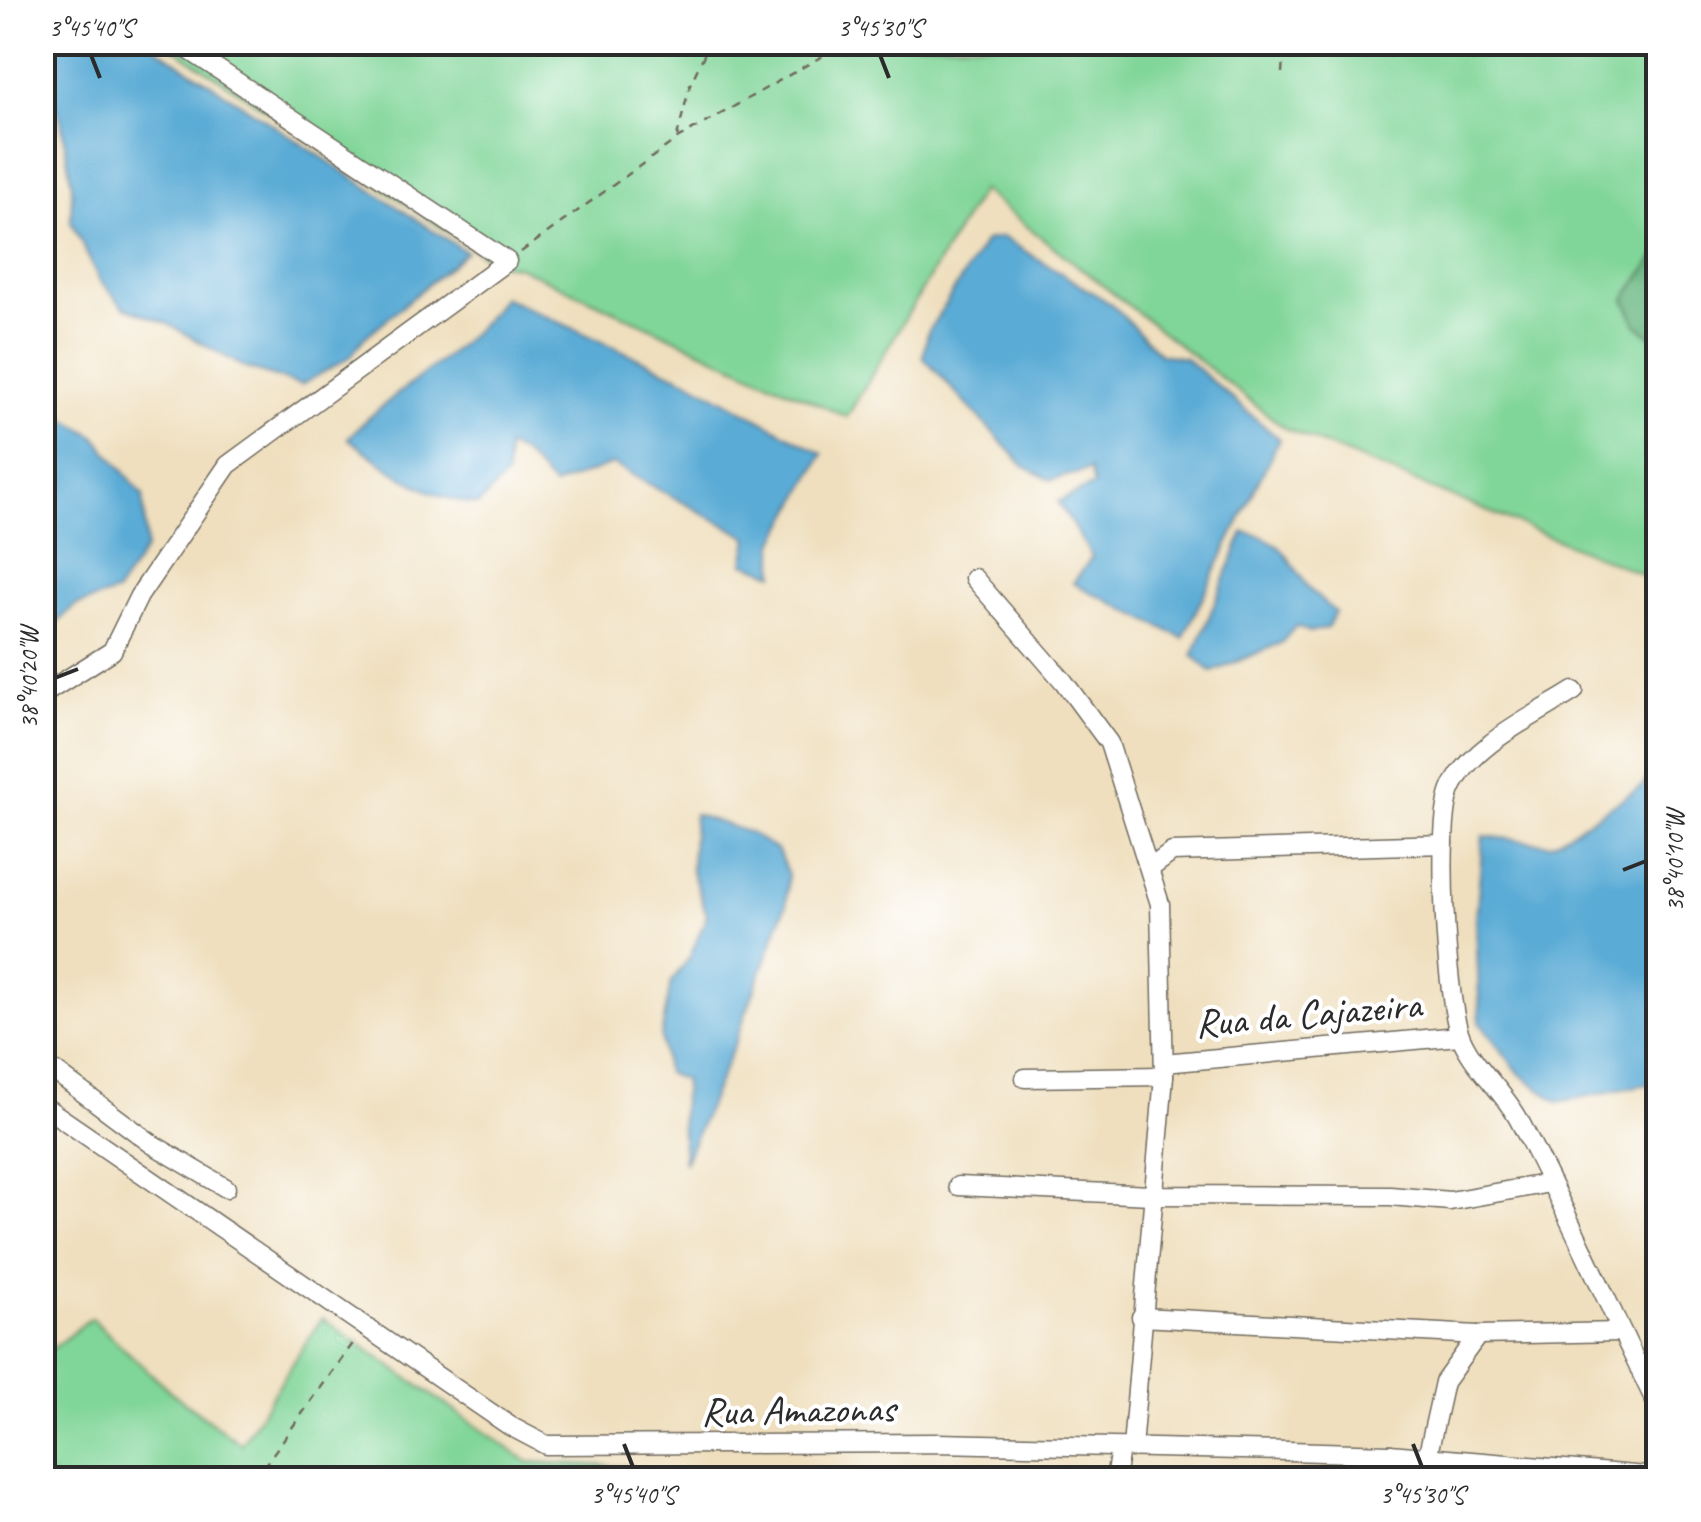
<svg xmlns="http://www.w3.org/2000/svg" width="1701" height="1522" font-family="Caveat,sans-serif">
  <style>
    .green { fill: #80d598; stroke: #568062; stroke-width: 2.5 }
    .forest { fill: #68b680; stroke: #4a7056; stroke-width: 2.5 }
    .water { fill: #5aabd5; stroke: #426b80; stroke-width: 2.5 }
    .lines { fill: none; stroke-linecap: round; stroke-linejoin: round }
    .minor-casing { stroke: #706a5e; stroke-width: 21 }
    .path { stroke: #706a5e; stroke-width: 2.5; stroke-dasharray: 8 8; stroke-linecap: butt }
    .minor { stroke: #fff; stroke-width: 18 }
    .ticks { fill: none; stroke: #2b2b2b; stroke-width: 4 }
    .labels { text-anchor: middle; dominant-baseline: central; stroke-width: 8; stroke-linejoin: round; paint-order: stroke }
    .street-label { font-size: 40px; fill: #2b2b2b; stroke: #fff }
    .neatline { fill: none; stroke: #2b2b2b; stroke-width: 4 }
    .ticks-label { font-size: 25px; text-anchor: middle; fill: #2b2b2b }
  </style>
  <rect width="100%" height="100%" fill="#fff"/>
  <filter id="ink" filterUnits="userSpaceOnUse"><feTurbulence type="fractalNoise" baseFrequency=".01" numOctaves="2"/><feDisplacementMap in="SourceGraphic" scale="20" xChannelSelector="R" yChannelSelector="G"/><feConvolveMatrix kernelMatrix="1 2 1 2 8 2 1 2 1" color-interpolation-filters="sRGB"/></filter>
  <filter id="wash" filterUnits="userSpaceOnUse"><feTurbulence type="fractalNoise" baseFrequency=".0048" numOctaves="4" result="noise"/><feDisplacementMap in="SourceGraphic" scale="40" xChannelSelector="R" yChannelSelector="G"/><feGaussianBlur stdDeviation="2.25" result="paint"/><feColorMatrix in="noise" values="0 0 0 0 0 0 0 0 0 0 0 0 0 0 0 0 0 1.4 0 .05"/><feComposite in="paint" operator="in"/></filter>
  <g filter="url(#wash)">
    <rect width="100%" height="100%" fill="#efdfbe"/>
    <g class="green">
      <polygon points="166,43 1658,43 1658,253 1625,299 1637,325 1658,340 1658,581 1286,429 981,190 847,417 519,267 493,262"/>
      <polygon points="91,1318 172,1393 241,1444 322,1318 528,1462 630,1467 667,1479 56,1480 43,1470 43,1356"/>
    </g>
    <polygon class="forest" points="1658,253 1658,340 1637,325 1625,299"/>
    <g class="water">
      <polygon points="42,43 149,43 466,252 364,338 350,357 301,385 246,368 166,323 123,306 99,279 71,222 72,186 61,120 43,78"/>
      <polygon points="1002,237 1111,304 1160,354 1185,358 1279,439 1183,638 1073,583 1092,557 1058,502 1094,485 1090,470 1051,480 1025,467 923,357 928,332 985,241"/>
      <path d="M 503,297 L 688,380 L 823,454 L 775,543 L 775,574 L 744,563 L 749,538 L 612,464 L 553,486 L 523,454 L 507,447 L 506,476 L 478,505 C 424,497 390,470 348,438 C 396,387 462,356 503,297 Z"/>
      <polygon points="43,407 94,435 143,495 146,548 116,593 75,606 43,635"/>
      <path d="M 1244,532 C 1281,538 1288,557 1306,585 C 1313,595 1326,604 1335,612 L 1327,628 L 1310,632 L 1296,626 L 1281,643 L 1212,672 L 1193,656 Z"/>
      <polygon points="1658,767 1658,1082 1558,1102 1520,1074 1480,1023 1476,920 1483,836 1551,844 1641,787"/>
      <polygon points="694,814 750,833 778,851 788,875 786,905 735,1043 684,1163 681,1116 684,1080 666,1073 661,1037 671,982 690,957 707,915 691,869"/>
    </g>
  </g>
  <g filter="url(#ink)">
    <g class="lines">
      <g class="minor-casing">
        <g id="minor">
          <polyline points="974,578 1064,682 1109,743 1160,904 1164,1076 1132,1448"/>
          <path d="M 1574,691 C 1535,716 1470,745 1451,790 C 1436,827 1446,993 1459,1032 C 1469,1063 1503,1090 1519,1120 C 1569,1214 1611,1312 1658,1407"/>
          <polyline points="42,695 112,651 139,596 228,465 507,261 177,42"/>
          <polyline points="1152,867 1172,852 1444,844"/>
          <polyline points="42,1062 152,1144 226,1188"/>
          <polyline points="1164,1063 1459,1036"/>
          <polyline points="1025,1078 1164,1076"/>
          <polyline points="42,1105 510,1426 546,1445 937,1443 1288,1451 1390,1454 1658,1477"/>
          <polyline points="958,1186 1151,1195 1390,1196 1450,1201 1550,1183"/>
          <polyline points="1141,1317 1478,1335 1621,1332"/>
          <polyline points="1427,1458 1444,1382 1478,1335"/>
          <polyline points="1115,1480 1120,1448"/>
          <polyline points="1383,1480 1390,1454"/>
        </g>
      </g>
      <g class="path">
        <polyline points="1282,73 1284,42"/>
        <polyline points="677,137 690,85 710,42"/>
        <polyline points="521,252 677,139 847,42"/>
        <polyline points="254,1480 354,1342"/>
      </g>
      <use href="#minor" class="minor"/>
    </g>
  </g>
  <path class="ticks" d="M 91,55 L 100,78M 880,55 L 889,78M 55,678 L 78,669M 1623,870 L 1646,861M 624,1444 L 633,1467M 1413,1444 L 1422,1467"/>
  <g class="labels">
    <g class="street-label">
      <text transform="translate(1308 1014) rotate(-5)">Rua da Cajazeira</text>
      <text transform="translate(798 1410) rotate(-1)">Rua Amazonas</text>
    </g>
  </g>
  <rect width="1701" height="1522" fill="none" stroke="#fff" stroke-width="110"/>
  <rect x="55" y="55" width="1591" height="1412" class="neatline"/>
  <g class="ticks-label">
    <text x="91" y="36">3°45'40"S</text>
    <text x="880" y="36">3°45'30"S</text>
    <text transform="translate(28 678) rotate(-90)" y="9">38°40'20"W</text>
    <text transform="translate(1674 861) rotate(-90)" y="9">38°40'10"W</text>
    <text x="633" y="1503">3°45'40"S</text>
    <text x="1422" y="1503">3°45'30"S</text>
  </g>
</svg>
